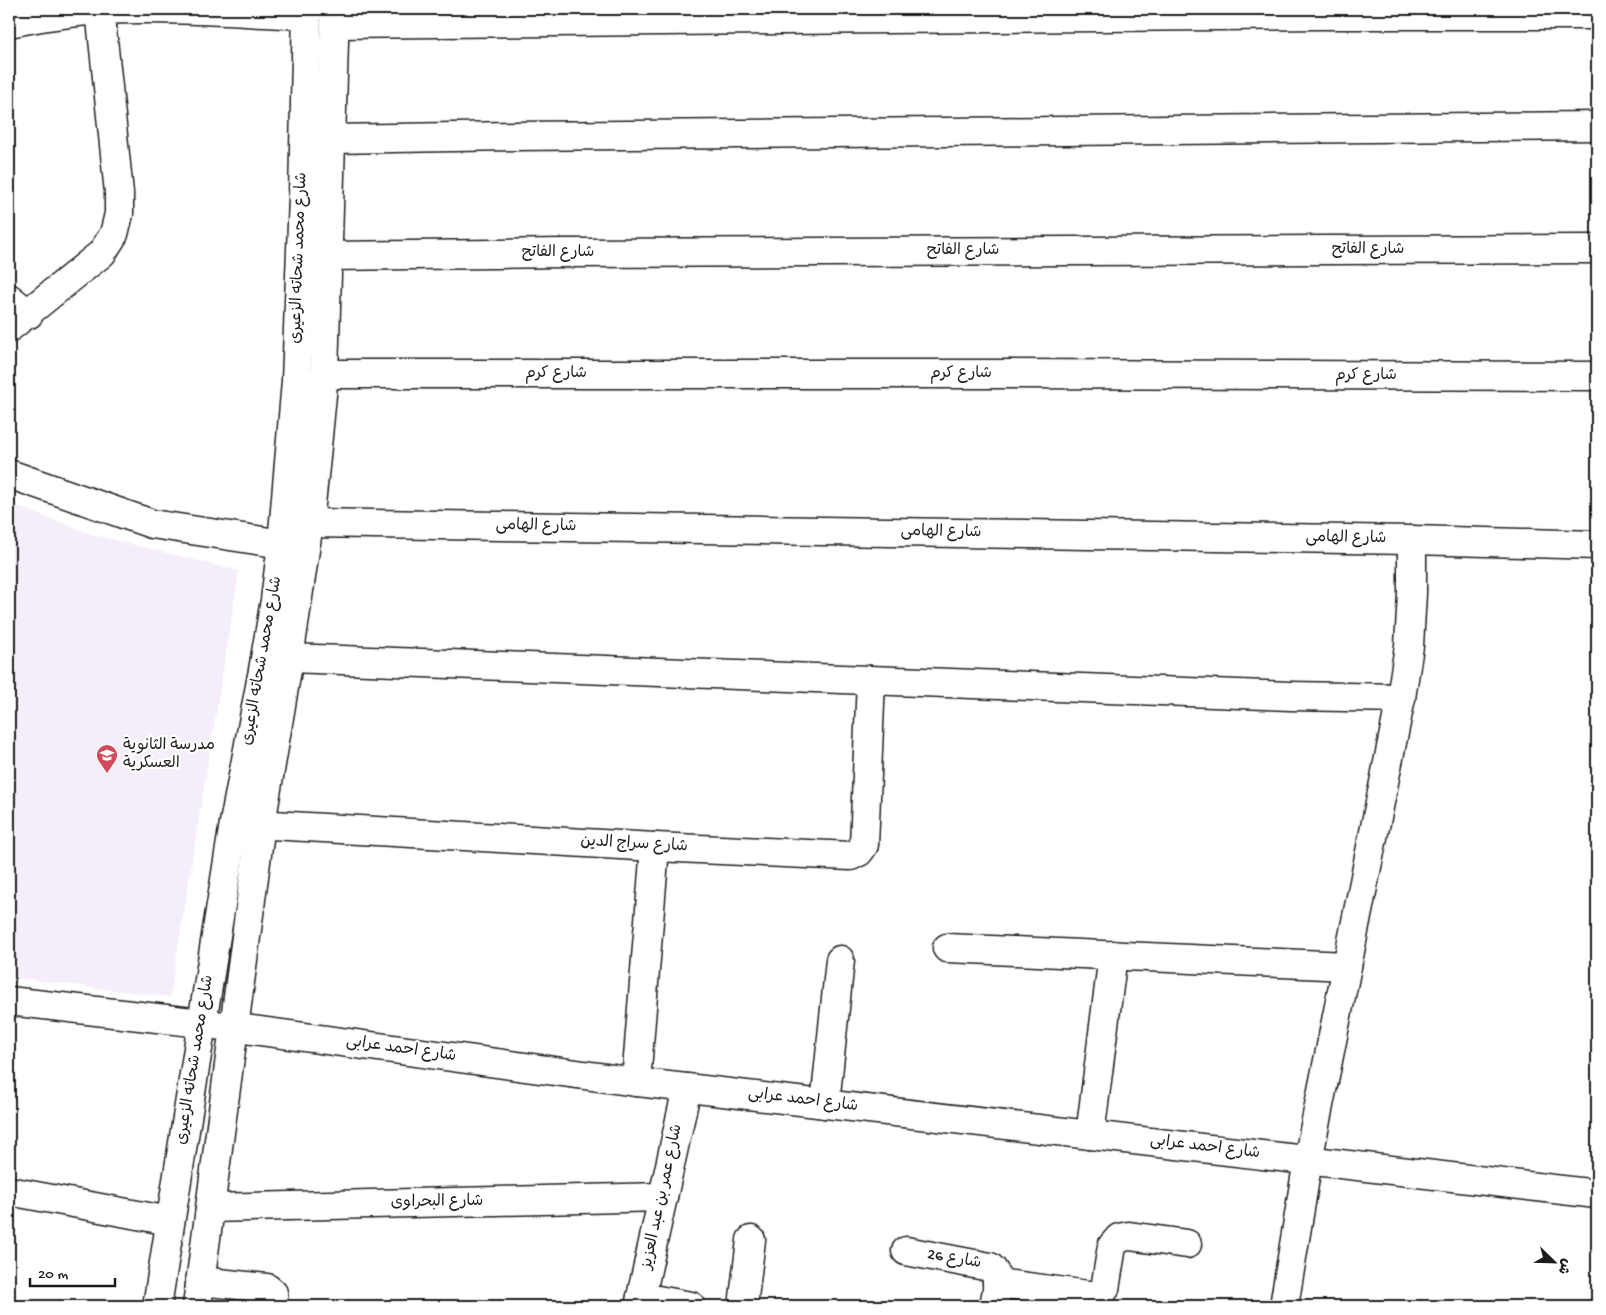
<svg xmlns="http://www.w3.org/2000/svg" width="1606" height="1315" font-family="'Gochi Hand','Playpen Sans Arabic',sans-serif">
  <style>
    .built { fill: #f6edfa }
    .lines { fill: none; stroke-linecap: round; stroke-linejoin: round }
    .street-casing { stroke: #1c1c1c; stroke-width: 31 }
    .secondary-casing { stroke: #1c1c1c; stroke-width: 31 }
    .street { stroke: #fff; stroke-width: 28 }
    .secondary { stroke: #fff; stroke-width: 28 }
    .labels { text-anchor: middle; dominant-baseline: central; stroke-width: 4.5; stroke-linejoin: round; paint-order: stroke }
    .street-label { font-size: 16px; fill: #1c1c1c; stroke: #fff }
    .poi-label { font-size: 16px; fill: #1c1c1c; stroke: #fff; text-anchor: start }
  </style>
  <rect width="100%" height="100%" fill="#fff"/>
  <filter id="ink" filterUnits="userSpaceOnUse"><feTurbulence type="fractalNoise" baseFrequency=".02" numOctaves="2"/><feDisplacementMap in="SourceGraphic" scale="10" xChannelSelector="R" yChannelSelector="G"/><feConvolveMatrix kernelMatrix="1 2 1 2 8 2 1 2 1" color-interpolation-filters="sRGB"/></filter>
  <g filter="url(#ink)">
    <polygon class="built" points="9,503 91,534 239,571 170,997 9,977"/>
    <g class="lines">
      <g class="street-casing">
        <g id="street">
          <path d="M 9,23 C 39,17 69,12 100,10 C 169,7 238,12 307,15"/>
          <polyline points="335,24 1325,15 1597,15"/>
          <polyline points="331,139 515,136 1597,126"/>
          <polyline points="328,256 566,253 1597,249"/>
          <polyline points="9,298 29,314"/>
          <polyline points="9,328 102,253 114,234 119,214 119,193 100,10"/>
          <polyline points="324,374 999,374 1597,376"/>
          <polyline points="9,474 152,524 282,544"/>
          <polyline points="286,521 309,523 1412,540 1597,545"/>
          <polyline points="289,658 1291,696 1401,698"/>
          <polyline points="237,823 655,847 851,856 859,852 864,845 871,680"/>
          <polyline points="947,948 1347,966"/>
          <polyline points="636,1082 655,847"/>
          <polyline points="825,1104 840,960"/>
          <polyline points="1090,1135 1113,955"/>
          <polyline points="9,1191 170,1221"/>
          <polyline points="210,1208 663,1197"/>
          <path d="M 906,1251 L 990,1267 C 1002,1277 996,1293 994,1306"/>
          <polyline points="200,1281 267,1288 273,1293 273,1306"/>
          <polyline points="997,1283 1096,1296 1101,1293 1105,1289 1112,1246 1119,1238 1129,1236 1187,1244"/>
          <polyline points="641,1297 691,1306"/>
          <polyline points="639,1306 687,1088"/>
          <polyline points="743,1306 751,1240"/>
          <polyline points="1284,1306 1308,1160 1401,698 1409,646 1412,593 1412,540"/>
        </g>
      </g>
      <g class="secondary-casing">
        <g id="secondary">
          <polyline points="9,1001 201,1023 636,1082 1597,1194"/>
          <polyline points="157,1306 234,823 263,670 275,600 282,544 296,381 303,197 307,9"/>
          <polyline points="197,1306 261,824 289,658 309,523 316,457 324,374 335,9"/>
        </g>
      </g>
      <use href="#street" class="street"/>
      <use href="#secondary" class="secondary"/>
    </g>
  </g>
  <defs>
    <g id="school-pin" transform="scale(1.125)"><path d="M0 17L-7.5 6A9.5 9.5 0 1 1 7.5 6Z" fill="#d1495b" stroke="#fff"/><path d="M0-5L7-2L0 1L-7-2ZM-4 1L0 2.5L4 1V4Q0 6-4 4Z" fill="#fff"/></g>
  </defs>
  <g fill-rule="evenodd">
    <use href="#school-pin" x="107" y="755"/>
  </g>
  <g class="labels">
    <g class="street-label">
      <text x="1368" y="250">شارع الفاتح</text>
      <text x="963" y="251">شارع الفاتح</text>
      <text x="558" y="253">شارع الفاتح</text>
      <text transform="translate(300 258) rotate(-88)">شارع محمد شحاته الزعيرى</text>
      <text x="556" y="374">شارع كرم</text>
      <text x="961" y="374">شارع كرم</text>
      <text x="1366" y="376">شارع كرم</text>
      <text transform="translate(536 527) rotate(1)">شارع الهامى</text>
      <text transform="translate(941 533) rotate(1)">شارع الهامى</text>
      <text transform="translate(1346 539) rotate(1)">شارع الهامى</text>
      <text transform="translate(263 661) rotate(-80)">شارع محمد شحاته الزعيرى</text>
      <text transform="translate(634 845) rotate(3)">شارع سراج الدين</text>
      <text transform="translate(401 1050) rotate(8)">شارع احمد عرابى</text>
      <text transform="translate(196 1060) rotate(-81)">شارع محمد شحاته الزعيرى</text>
      <text transform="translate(803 1101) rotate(7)">شارع احمد عرابى</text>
      <text transform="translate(1205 1148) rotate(7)">شارع احمد عرابى</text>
      <text transform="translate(663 1197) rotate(-78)">شارع عمر بن عبد العزيز</text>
      <text transform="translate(437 1203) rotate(-1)">شارع البحراوى</text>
      <text transform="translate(954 1260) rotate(10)">شارع 26</text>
    </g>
    <g class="poi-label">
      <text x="123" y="746">مدرسة الثانوية<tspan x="123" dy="18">العسكرية</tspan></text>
    </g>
  </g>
  <rect width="1606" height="1315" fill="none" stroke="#fff" stroke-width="30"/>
  <rect x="15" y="15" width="1576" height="1285" fill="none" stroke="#1c1c1c" stroke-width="2" filter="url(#ink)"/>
  <g transform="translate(1554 1262) rotate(113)" stroke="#ffffff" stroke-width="4" paint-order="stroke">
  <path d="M0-4L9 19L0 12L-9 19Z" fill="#1c1c1c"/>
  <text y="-8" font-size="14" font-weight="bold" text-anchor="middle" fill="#1c1c1c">ش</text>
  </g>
  <path d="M30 1278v8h85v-8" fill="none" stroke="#1c1c1c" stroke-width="2.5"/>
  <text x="38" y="1278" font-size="15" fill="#1c1c1c" stroke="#ffffff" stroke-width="4" paint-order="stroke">20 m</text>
</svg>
